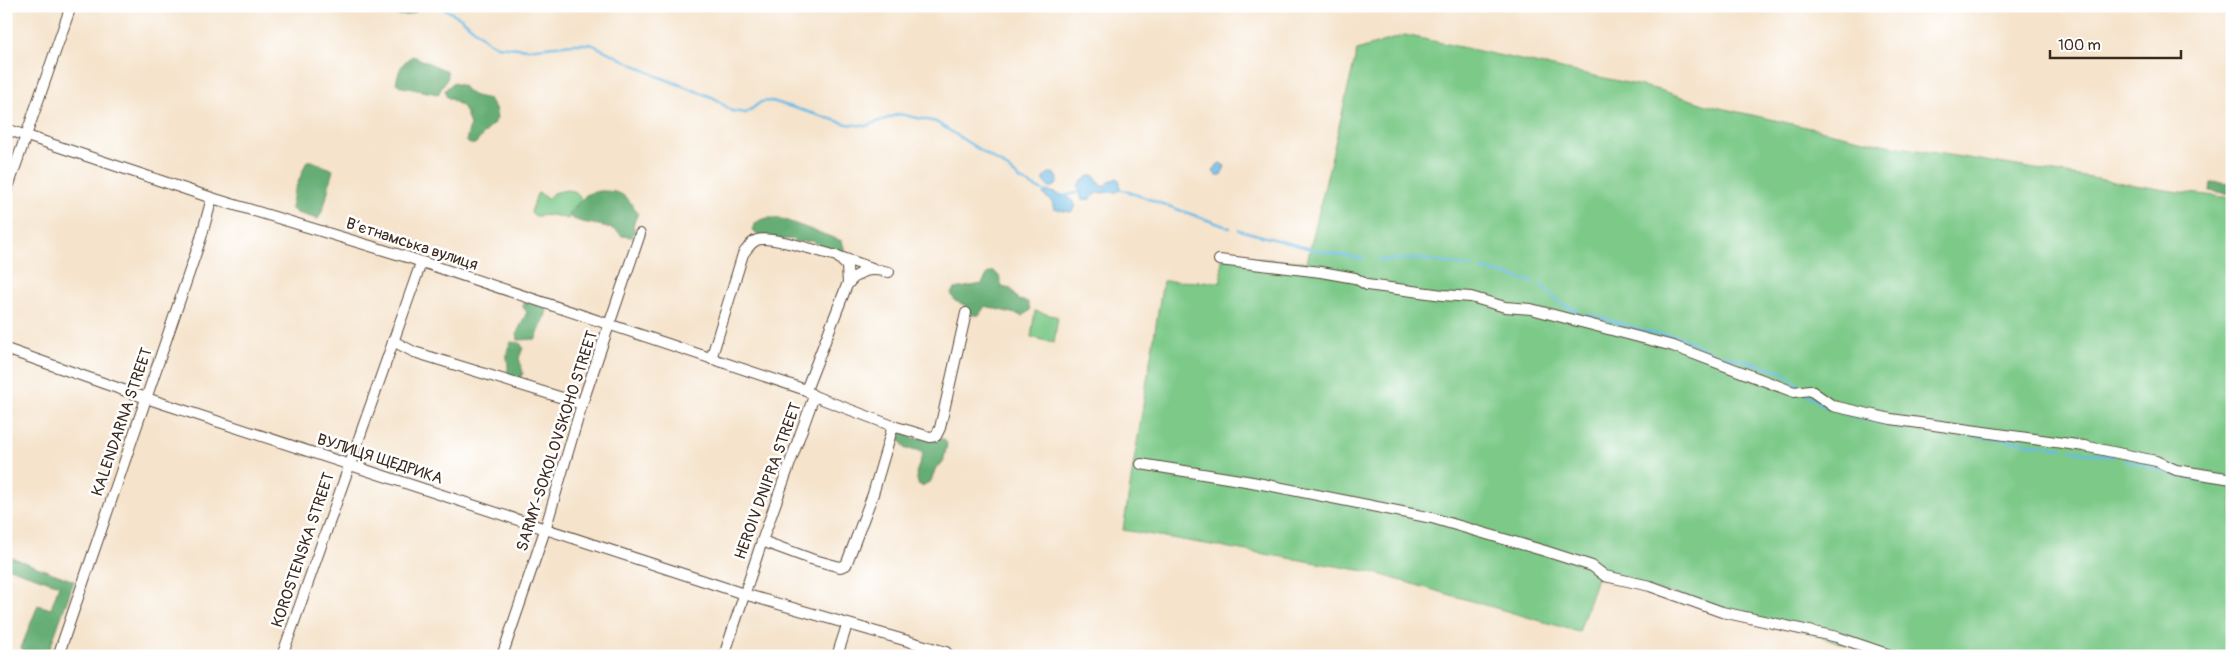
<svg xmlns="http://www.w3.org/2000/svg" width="2238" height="662" font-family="Pangolin,sans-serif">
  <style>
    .green { fill: #7cc988; stroke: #5c7a53 }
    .forest { fill: #65ad74; stroke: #506c49 }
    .water { fill: #6abbe5; stroke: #527282 }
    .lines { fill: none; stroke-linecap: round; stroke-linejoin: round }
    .stream { stroke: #6abbe5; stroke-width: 2.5 }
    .minor-casing { stroke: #574638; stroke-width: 12 }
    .minor { stroke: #fff; stroke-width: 10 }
    .labels { text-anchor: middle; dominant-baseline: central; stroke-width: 5; stroke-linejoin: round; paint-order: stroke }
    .street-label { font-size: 16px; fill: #3b2a1e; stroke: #fff }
  </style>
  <rect width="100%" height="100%" fill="#fff"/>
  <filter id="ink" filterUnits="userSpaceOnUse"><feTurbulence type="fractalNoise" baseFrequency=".02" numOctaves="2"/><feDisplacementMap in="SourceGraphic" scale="10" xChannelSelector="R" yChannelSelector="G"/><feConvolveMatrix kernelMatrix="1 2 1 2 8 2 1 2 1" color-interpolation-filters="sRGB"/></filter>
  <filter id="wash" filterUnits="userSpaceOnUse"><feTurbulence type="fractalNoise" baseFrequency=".0096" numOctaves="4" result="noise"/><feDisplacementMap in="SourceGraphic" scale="20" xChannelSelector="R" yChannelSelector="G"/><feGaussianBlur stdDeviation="1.12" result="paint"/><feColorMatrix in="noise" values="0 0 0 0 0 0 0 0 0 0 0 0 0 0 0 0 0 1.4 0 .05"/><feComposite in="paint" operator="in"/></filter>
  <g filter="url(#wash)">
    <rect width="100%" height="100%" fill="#f5e3cb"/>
    <g class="green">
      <path d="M 372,6 L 419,6 L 417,11 C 402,21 388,12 372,6 Z"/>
      <polygon points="1405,35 1660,90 1707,105 1887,145 2172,191 2232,198 2232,656 1885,656 1680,595 1597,578 1579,632 1371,572 1123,530 1163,281 1221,282 1222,256 1307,262 1357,50"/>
      <polygon points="567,190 574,191 582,200 570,212 568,219 553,215 535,216 531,212 537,194 540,193 547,199 553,193"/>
      <polygon points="1035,311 1058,317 1054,343 1031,337"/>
    </g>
    <g class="forest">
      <path d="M 413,56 L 447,71 L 448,77 L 438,94 L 402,87 L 396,83 C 399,71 401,62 413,56 Z"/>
      <path d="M 453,83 L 463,86 C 471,97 477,96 489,99 L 495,108 L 497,119 L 475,144 L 470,144 L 466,141 L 470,125 L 467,116 L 463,107 L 446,96 L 445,90 Z"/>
      <path d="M 307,161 L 312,161 L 333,170 C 328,186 327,205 318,219 L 297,213 L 291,208 L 294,192 Z"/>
      <polygon points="2211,182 2232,184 2232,194 2210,191"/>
      <path d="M 599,191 C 622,191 625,194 638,213 L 633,225 L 635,232 L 632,237 L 622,236 C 612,222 582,226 570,217 L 570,212 L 587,194 Z"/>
      <path d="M 779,218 L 842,241 L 845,251 L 842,254 L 819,247 L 813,241 L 795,242 L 792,239 C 780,241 760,238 752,230 C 756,217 768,218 779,218 Z"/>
      <polygon points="994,271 999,276 1002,287 1011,289 1018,300 1028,302 1030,310 1023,316 985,306 979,315 973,315 966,310 965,305 955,301 951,293 954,289 982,284 988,273"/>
      <path d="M 524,302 L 530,302 L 547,307 C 547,317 539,329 536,339 L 518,340 L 517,333 L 527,312 L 523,307 Z"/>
      <path d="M 511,342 L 520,343 L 523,348 L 519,358 L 523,373 L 520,378 L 514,380 L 507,375 C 511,361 502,357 511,342 Z"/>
      <polygon points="894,431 905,432 911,438 944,439 947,444 943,463 936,467 931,481 922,486 918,484 916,473 923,454 918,450 906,449"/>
      <polygon points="8,556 74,581 47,656 29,656 21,648 38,605 51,609 59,585 6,567"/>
    </g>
    <g class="water">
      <polygon points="1220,163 1225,166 1221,176 1217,176 1213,172 1217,165"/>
      <circle cx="1051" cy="180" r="7"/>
      <polygon points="1094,175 1101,186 1105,186 1110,181 1117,178 1120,182 1120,190 1117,192 1097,193 1091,199 1082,200 1078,185 1087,177"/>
      <path d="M 1045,191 C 1056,193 1072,195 1076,207 L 1071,212 L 1054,209 L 1052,202 L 1043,194 Z"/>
    </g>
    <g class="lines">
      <g class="stream">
        <polyline points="439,6 461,18 486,40 497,46 527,49 573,44 591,44 657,76 714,98 732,111 746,113 761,102 772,101 847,124 866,126 899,114 936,122 1005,166 1021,180 1047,193"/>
        <polyline points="1118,190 1123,190 1230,228"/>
        <polyline points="1064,196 1080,192"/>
        <polyline points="1239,230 1319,251 1363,259"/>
        <polyline points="1379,260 1422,259 1471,267"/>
        <polyline points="1482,269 1534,282"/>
        <polyline points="1541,285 1560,303 1578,311"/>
        <polyline points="1588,314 1656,334 1679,336 1713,353 1765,366 1784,373 1801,388"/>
        <polyline points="1807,394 1827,408"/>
        <polyline points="1842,413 1889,425"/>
        <polyline points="1892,426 1942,431"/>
        <polyline points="1957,433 2062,448"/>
        <polyline points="2072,450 2113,457"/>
        <polyline points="2126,460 2180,476 2232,485"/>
      </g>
    </g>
  </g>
  <g filter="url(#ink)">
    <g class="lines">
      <g class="minor-casing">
        <g id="minor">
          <polyline points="6,129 212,198 410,258 806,390"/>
          <polyline points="6,193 71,6"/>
          <polyline points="1219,260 1321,272 1355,278 1367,285 1443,295 1471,297 1505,307 1531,309 1673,346 1794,392 1810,390 1833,406 1891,419 2084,446 2156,461 2176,470 2232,479"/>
          <polyline points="848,284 847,266 837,256 872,268"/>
          <polyline points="393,341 414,352 582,404"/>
          <polyline points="6,349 146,398 744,594 946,652 949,656"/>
          <path d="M 711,359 L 743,254 C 747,249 751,242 757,240 C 769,235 821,252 837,256"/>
          <polyline points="814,396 893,426 930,437 936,436 940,428 966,313"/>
          <polyline points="1141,464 1252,482 1432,518 1545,551 1592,566 1605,576 1650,586 1722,612 1837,637 1893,656"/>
          <polyline points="762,541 811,559 840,567 846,565 873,494 893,426"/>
          <polyline points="58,656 201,238 212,198"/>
          <polyline points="282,656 421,263"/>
          <polyline points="502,656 545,530 582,404 640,234"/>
          <path d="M 724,656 L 762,541 L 814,396 L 806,390 L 847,285 C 860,269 870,268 889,272"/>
          <polyline points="837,656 847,625"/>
        </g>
      </g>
      <use href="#minor" class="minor"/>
    </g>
  </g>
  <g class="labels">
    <g class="street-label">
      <text transform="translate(412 244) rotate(18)">Вʼєтнамська вулиця</text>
      <text transform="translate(122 422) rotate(-71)">KALENDARNA STREET</text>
      <text transform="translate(557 441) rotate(-72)">SARMY-SOKOLOVSKOHO STREET</text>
      <text transform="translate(380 459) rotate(18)">ВУЛИЦЯ ЩЕДРИКА</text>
      <text transform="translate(768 481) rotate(-70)">HEROIV DNIPRA STREET</text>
      <text transform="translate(303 550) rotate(-71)">KOROSTENSKA STREET</text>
    </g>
  </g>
  <rect width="2238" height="662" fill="none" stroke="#fff" stroke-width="25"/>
  <path d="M2050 50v8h131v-8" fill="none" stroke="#3b2a1e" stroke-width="2.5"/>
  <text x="2058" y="50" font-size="15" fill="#3b2a1e" stroke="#ffffff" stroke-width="4" paint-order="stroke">100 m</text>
</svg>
